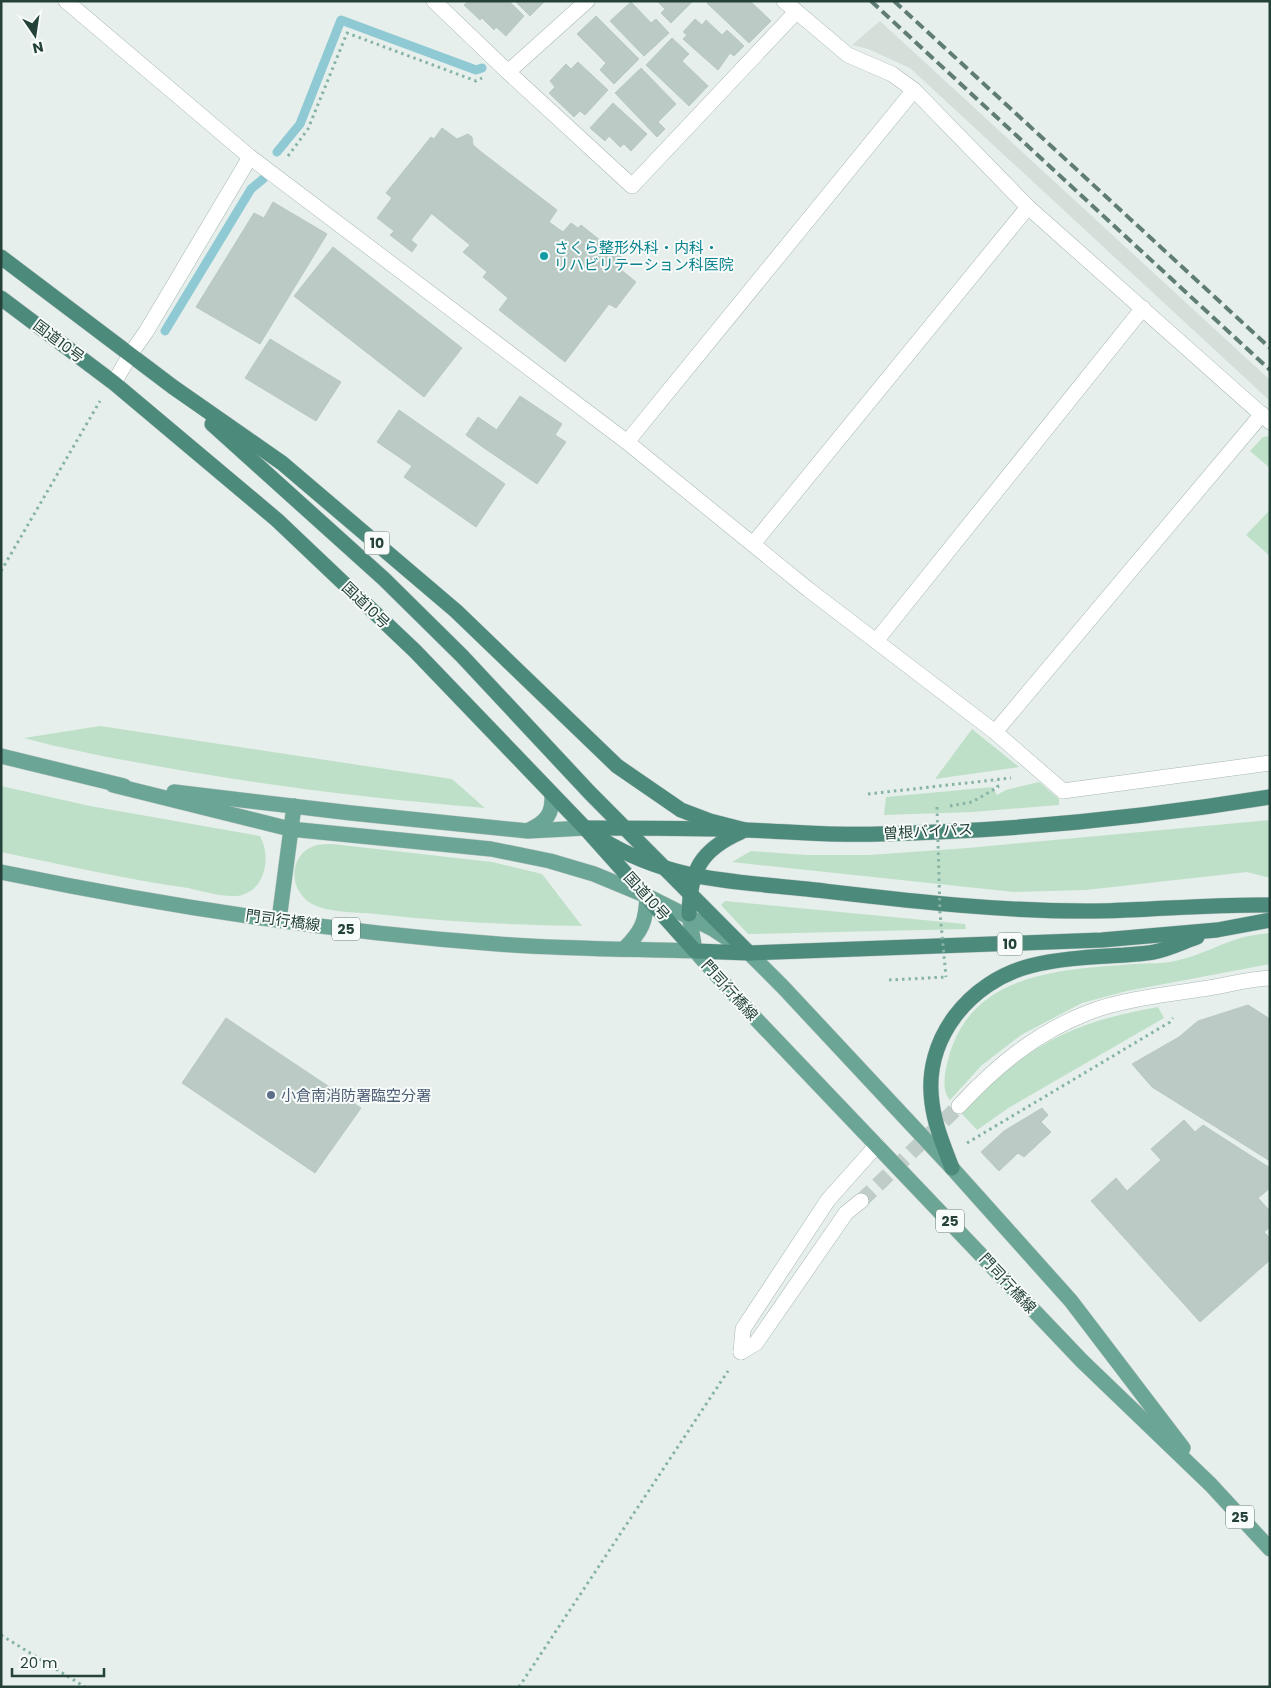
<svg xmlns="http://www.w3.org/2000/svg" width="1271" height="1688" font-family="Poppins,'Noto Sans JP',sans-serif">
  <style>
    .built { fill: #d4dfda }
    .green { fill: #bfe0c8 }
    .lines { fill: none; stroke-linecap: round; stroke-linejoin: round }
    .stream { stroke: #8ec9d4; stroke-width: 9 }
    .building { fill: #bbcac4; stroke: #b8c9c2 }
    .minor-tunnel { stroke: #bfccc8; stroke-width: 15; stroke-dasharray: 15 8; stroke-linecap: butt }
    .service-casing { stroke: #a8b8b2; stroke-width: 16 }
    .minor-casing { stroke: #a8b8b2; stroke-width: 16 }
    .primary-casing { stroke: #c2cac8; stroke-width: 16 }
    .trunk-casing { stroke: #c2cac8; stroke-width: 16 }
    .path { stroke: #86b3a5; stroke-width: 3; stroke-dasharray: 2.5 4; stroke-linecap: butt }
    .service { stroke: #fff; stroke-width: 15 }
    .minor { stroke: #fff; stroke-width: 15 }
    .primary { stroke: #6aa596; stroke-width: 15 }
    .trunk { stroke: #4c8a7c; stroke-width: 15 }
    .rail { stroke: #5f7d75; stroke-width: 4; stroke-dasharray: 10 5; stroke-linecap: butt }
    .path-bridge { stroke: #86b3a5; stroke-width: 3; stroke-dasharray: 2.5 4; stroke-linecap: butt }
    .culture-dot { fill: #0f9aa8; stroke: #f7fbf9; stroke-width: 2 }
    .service-dot { fill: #5c6f8a; stroke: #f7fbf9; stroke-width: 2 }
    .labels { text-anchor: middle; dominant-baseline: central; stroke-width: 4; stroke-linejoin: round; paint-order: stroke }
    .shield { fill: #f7fbf9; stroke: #637a73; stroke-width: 1 }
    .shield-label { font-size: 14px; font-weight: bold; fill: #24423a }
    .culture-label { font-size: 15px; fill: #0d838f; stroke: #f7fbf9; text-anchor: start }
    .street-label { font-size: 15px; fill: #24423a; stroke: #f7fbf9 }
    .service-label { font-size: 15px; fill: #4e5e75; stroke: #f7fbf9; text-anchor: start }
  </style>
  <rect width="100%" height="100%" fill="#e6efeb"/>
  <polygon class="built" points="880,21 1270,380 1270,401 910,68 868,49 852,45"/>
  <g class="green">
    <polygon points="1270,436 1270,468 1250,451 1263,437"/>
    <polygon points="1270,510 1270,556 1246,535"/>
    <path d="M 100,726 L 452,779 L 485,808 C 375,799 266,786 157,766 C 112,758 68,750 24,738 Z"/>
    <polygon points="972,729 1019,767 935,779"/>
    <polygon points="1039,782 1059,799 1059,805 973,812 884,815 886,797 993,787 997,795 1006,790"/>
    <path d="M 1,786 L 90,806 L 260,836 C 272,858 265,893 236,896 C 221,897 202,891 188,888 C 125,879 63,865 1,852 Z"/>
    <polygon points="1270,820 1270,878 1247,872 1086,890 1014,892 732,862 751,851 806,855 869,855 968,848"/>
    <path d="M 332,844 L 492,862 L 542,874 L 582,926 C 513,925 444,922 376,914 C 358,912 336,913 319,907 C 288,897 285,854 317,845 C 321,844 327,844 332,844 Z"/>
    <polygon points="725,901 965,924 966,929 748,934 721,905"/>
    <path d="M 1270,933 L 1270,964 L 1127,991 L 1082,1003 L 1021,1035 L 981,1066 L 950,1100 C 941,1091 945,1071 948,1060 C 970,972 1060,970 1134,964 C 1149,963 1165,964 1179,960 C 1201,955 1222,943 1244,937 C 1252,935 1261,934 1270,933 Z"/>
    <path d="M 1158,1007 L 1164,1018 L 1010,1107 L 977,1130 L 962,1114 C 1025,1047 1067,1023 1158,1007 Z"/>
  </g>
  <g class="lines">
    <g class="stream">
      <polyline points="277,152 300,124 341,20 476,70 482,68"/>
      <polyline points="165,331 251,189 263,179"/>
    </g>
  </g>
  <g class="building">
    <polygon points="469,1 509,1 524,16 506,36 496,27 494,30 482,18 480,20 464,5"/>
    <polygon points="515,1 545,1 530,16"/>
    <polygon points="657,1 693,1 671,23 661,13 665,9"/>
    <polygon points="708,1 750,1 771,21 749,43 707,3"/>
    <polygon points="631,2 651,23 656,19 669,33 644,56 610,21"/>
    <polygon points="596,16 639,59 614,84 600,70 606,63 577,34"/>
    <polygon points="695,19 702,25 706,20 722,35 727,30 744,46 734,56 730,53 718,70 683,39 687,35 683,32"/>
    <polygon points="672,38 689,54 682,61 708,86 689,106 646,65"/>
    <polygon points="578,62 608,90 585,115 580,111 574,117 549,93 555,87 550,81 566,64 571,69"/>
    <polygon points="641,68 676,104 658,122 665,129 657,137 615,93"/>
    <polygon points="613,103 647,134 631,151 624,144 620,147 609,136 605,141 590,128"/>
    <polygon points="442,128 457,139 468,134 472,137 473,145 480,151 411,240 417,245 412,252 390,235 394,231 377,218 392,198 386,193 431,137 434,139"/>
    <polygon points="480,151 557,210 549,222 563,232 571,223 578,228 581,225 625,260 619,268 636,282 616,308 609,304 565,362 499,310 508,298 483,277 487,272 463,252 470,245 431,213"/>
    <polygon points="273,202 327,234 260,344 196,307 254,213 264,218"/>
    <polygon points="333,247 462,348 424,397 294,296"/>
    <polygon points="270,339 341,382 316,421 245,378"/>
    <polygon points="520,396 562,424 555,435 566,442 537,484 484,448"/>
    <polygon points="399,410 505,484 476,527 404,477 412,466 377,442"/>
    <polygon points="478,417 497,430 484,448 466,435"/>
    <polygon points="1248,1005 1270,1019 1270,1161 1152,1087 1132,1064 1179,1037 1198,1021"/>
    <polygon points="226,1018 361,1108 315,1173 182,1083"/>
    <polygon points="1042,1108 1048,1115 1041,1122 1051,1132 1024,1157 1018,1153 999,1171 981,1152 1004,1131"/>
    <polygon points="1184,1120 1195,1132 1203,1125 1270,1168 1270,1188 1258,1198 1270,1211 1270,1227 1264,1232 1270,1238 1270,1260 1200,1322 1091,1201 1116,1178 1127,1191 1161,1160 1151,1149"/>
  </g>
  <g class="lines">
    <polyline class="minor-tunnel" points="861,1201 959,1106"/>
    <g class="service-casing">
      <polyline id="service" points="741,1352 743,1329 828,1200 877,1145"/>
    </g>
    <g class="minor-casing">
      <g id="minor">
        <polyline points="66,1 250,157 627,442 809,590 995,732 1063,791 1270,763"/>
        <polyline points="434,1 508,72"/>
        <polyline points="587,1 508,72 632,186 796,12"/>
        <polyline points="784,1 848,55 892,74 914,90 1028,207 1270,422"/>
        <polyline points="114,383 131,353 146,332 250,157"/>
        <polyline points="627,442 914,90"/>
        <polyline points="753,544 1028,207"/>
        <polyline points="876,641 1143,308"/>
        <polyline points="995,732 1262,414"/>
        <path d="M 959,1106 C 996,1066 1036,1033 1087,1013 C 1118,1000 1168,994 1202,989 C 1225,986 1246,979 1270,978"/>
        <polyline points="741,1352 756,1343 846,1213 861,1201"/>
      </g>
    </g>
    <g class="primary-casing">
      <g id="primary">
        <polyline points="1,756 124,786"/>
        <polyline points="113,785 290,829 491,849 550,861 594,874 647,896 713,929 749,953 783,987 952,1168 1071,1301 1183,1448"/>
        <polyline points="174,792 351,813 528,831 585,828"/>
        <path d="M 529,830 C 547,822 553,813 552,794"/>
        <path d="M 1,872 C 165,906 332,932 498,944 C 564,949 630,949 695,951 L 757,1020 L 1082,1361 L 1211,1485 L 1270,1549"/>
        <polyline points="689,914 695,951"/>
        <polyline points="279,920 294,806"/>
        <path d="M 624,949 C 642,931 646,922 647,896"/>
      </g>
    </g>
    <g class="trunk-casing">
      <g id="trunk">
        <polyline points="1,257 173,387 282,463 456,611 617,766 681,810 710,821 745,830"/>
        <polyline points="1,298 114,383 277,520 415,651 585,828 695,951 749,953 1102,940 1217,930 1270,920"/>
        <polyline points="212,424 384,579 462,656 590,793 749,953"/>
        <path d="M 585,828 C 638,828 691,828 743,830 C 789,831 834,836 879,834 C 1010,831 1141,818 1270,797"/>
        <path d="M 601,839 C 669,881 731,881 807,889 C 903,900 999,912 1096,911 C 1154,910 1212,904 1270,905"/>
        <path d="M 689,914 C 690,871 700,850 741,832"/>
        <path d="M 952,1168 C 944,1147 935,1126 932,1103 C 923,1039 969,982 1030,966 C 1061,958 1093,957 1124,955 C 1134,954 1145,954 1154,952 C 1169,949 1183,942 1197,937"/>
      </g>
    </g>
    <g class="path">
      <polyline points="288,156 308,129 347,33 476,81 482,78"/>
      <polyline points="1,571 100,401"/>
      <polyline points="868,794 1011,778"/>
      <polyline points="950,806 972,802 998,787 996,781"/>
      <polyline points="889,980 946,977"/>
      <polyline points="967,1143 1170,1022 1173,1018"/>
      <polyline points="1,1635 85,1687"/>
      <polyline points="519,1687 728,1371"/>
    </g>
    <use href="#service" class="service"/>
    <use href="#minor" class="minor"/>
    <use href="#primary" class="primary"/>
    <use href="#trunk" class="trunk"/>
    <g class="rail">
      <polyline points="871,1 1270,370"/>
      <polyline points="894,1 1270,348"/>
    </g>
    <polyline class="path-bridge" points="937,807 940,913 946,977"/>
  </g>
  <circle class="culture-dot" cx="544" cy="256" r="5"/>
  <circle class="service-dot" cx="271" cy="1095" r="5"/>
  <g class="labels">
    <g class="shield">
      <rect x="364.5" y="531.5" width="25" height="23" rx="4"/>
      <rect x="332" y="917.5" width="28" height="23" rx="4"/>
      <rect x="997.5" y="932.5" width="25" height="23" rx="4"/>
      <rect x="936" y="1209.5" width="28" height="23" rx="4"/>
      <rect x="1226" y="1505.5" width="28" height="23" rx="4"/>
    </g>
    <g class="shield-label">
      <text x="377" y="543">10</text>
      <text x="346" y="929">25</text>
      <text x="1010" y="944">10</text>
      <text x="950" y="1221">25</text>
      <text x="1240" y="1517">25</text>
    </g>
    <g class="culture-label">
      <text x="554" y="247">さくら整形外科・内科・<tspan x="554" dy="17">リハビリテーション科医院</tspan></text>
    </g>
    <g class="street-label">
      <text transform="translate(59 341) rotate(37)">国道10号</text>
      <text transform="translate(366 605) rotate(44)">国道10号</text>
      <text transform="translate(928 831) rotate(-3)">曽根バイパス</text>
      <text transform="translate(647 896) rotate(48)">国道10号</text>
      <text transform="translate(283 920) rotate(8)">門司行橋線</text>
      <text transform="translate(730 990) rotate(48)">門司行橋線</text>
      <text transform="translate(1008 1283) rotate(47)">門司行橋線</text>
    </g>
    <g class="service-label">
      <text x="281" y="1095">小倉南消防署臨空分署</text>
    </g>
  </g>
  <rect width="1271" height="1688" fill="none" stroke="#24423a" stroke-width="5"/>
  <g transform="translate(35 35) rotate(167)" stroke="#f7fbf9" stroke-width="4" paint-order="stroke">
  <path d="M0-4L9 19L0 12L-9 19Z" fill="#24423a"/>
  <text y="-8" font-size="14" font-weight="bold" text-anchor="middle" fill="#24423a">N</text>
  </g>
  <path d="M12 1668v8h92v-8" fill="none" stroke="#24423a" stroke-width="2.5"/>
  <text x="20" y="1668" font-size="15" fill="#24423a" stroke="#f7fbf9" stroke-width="4" paint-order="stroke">20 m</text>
</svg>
